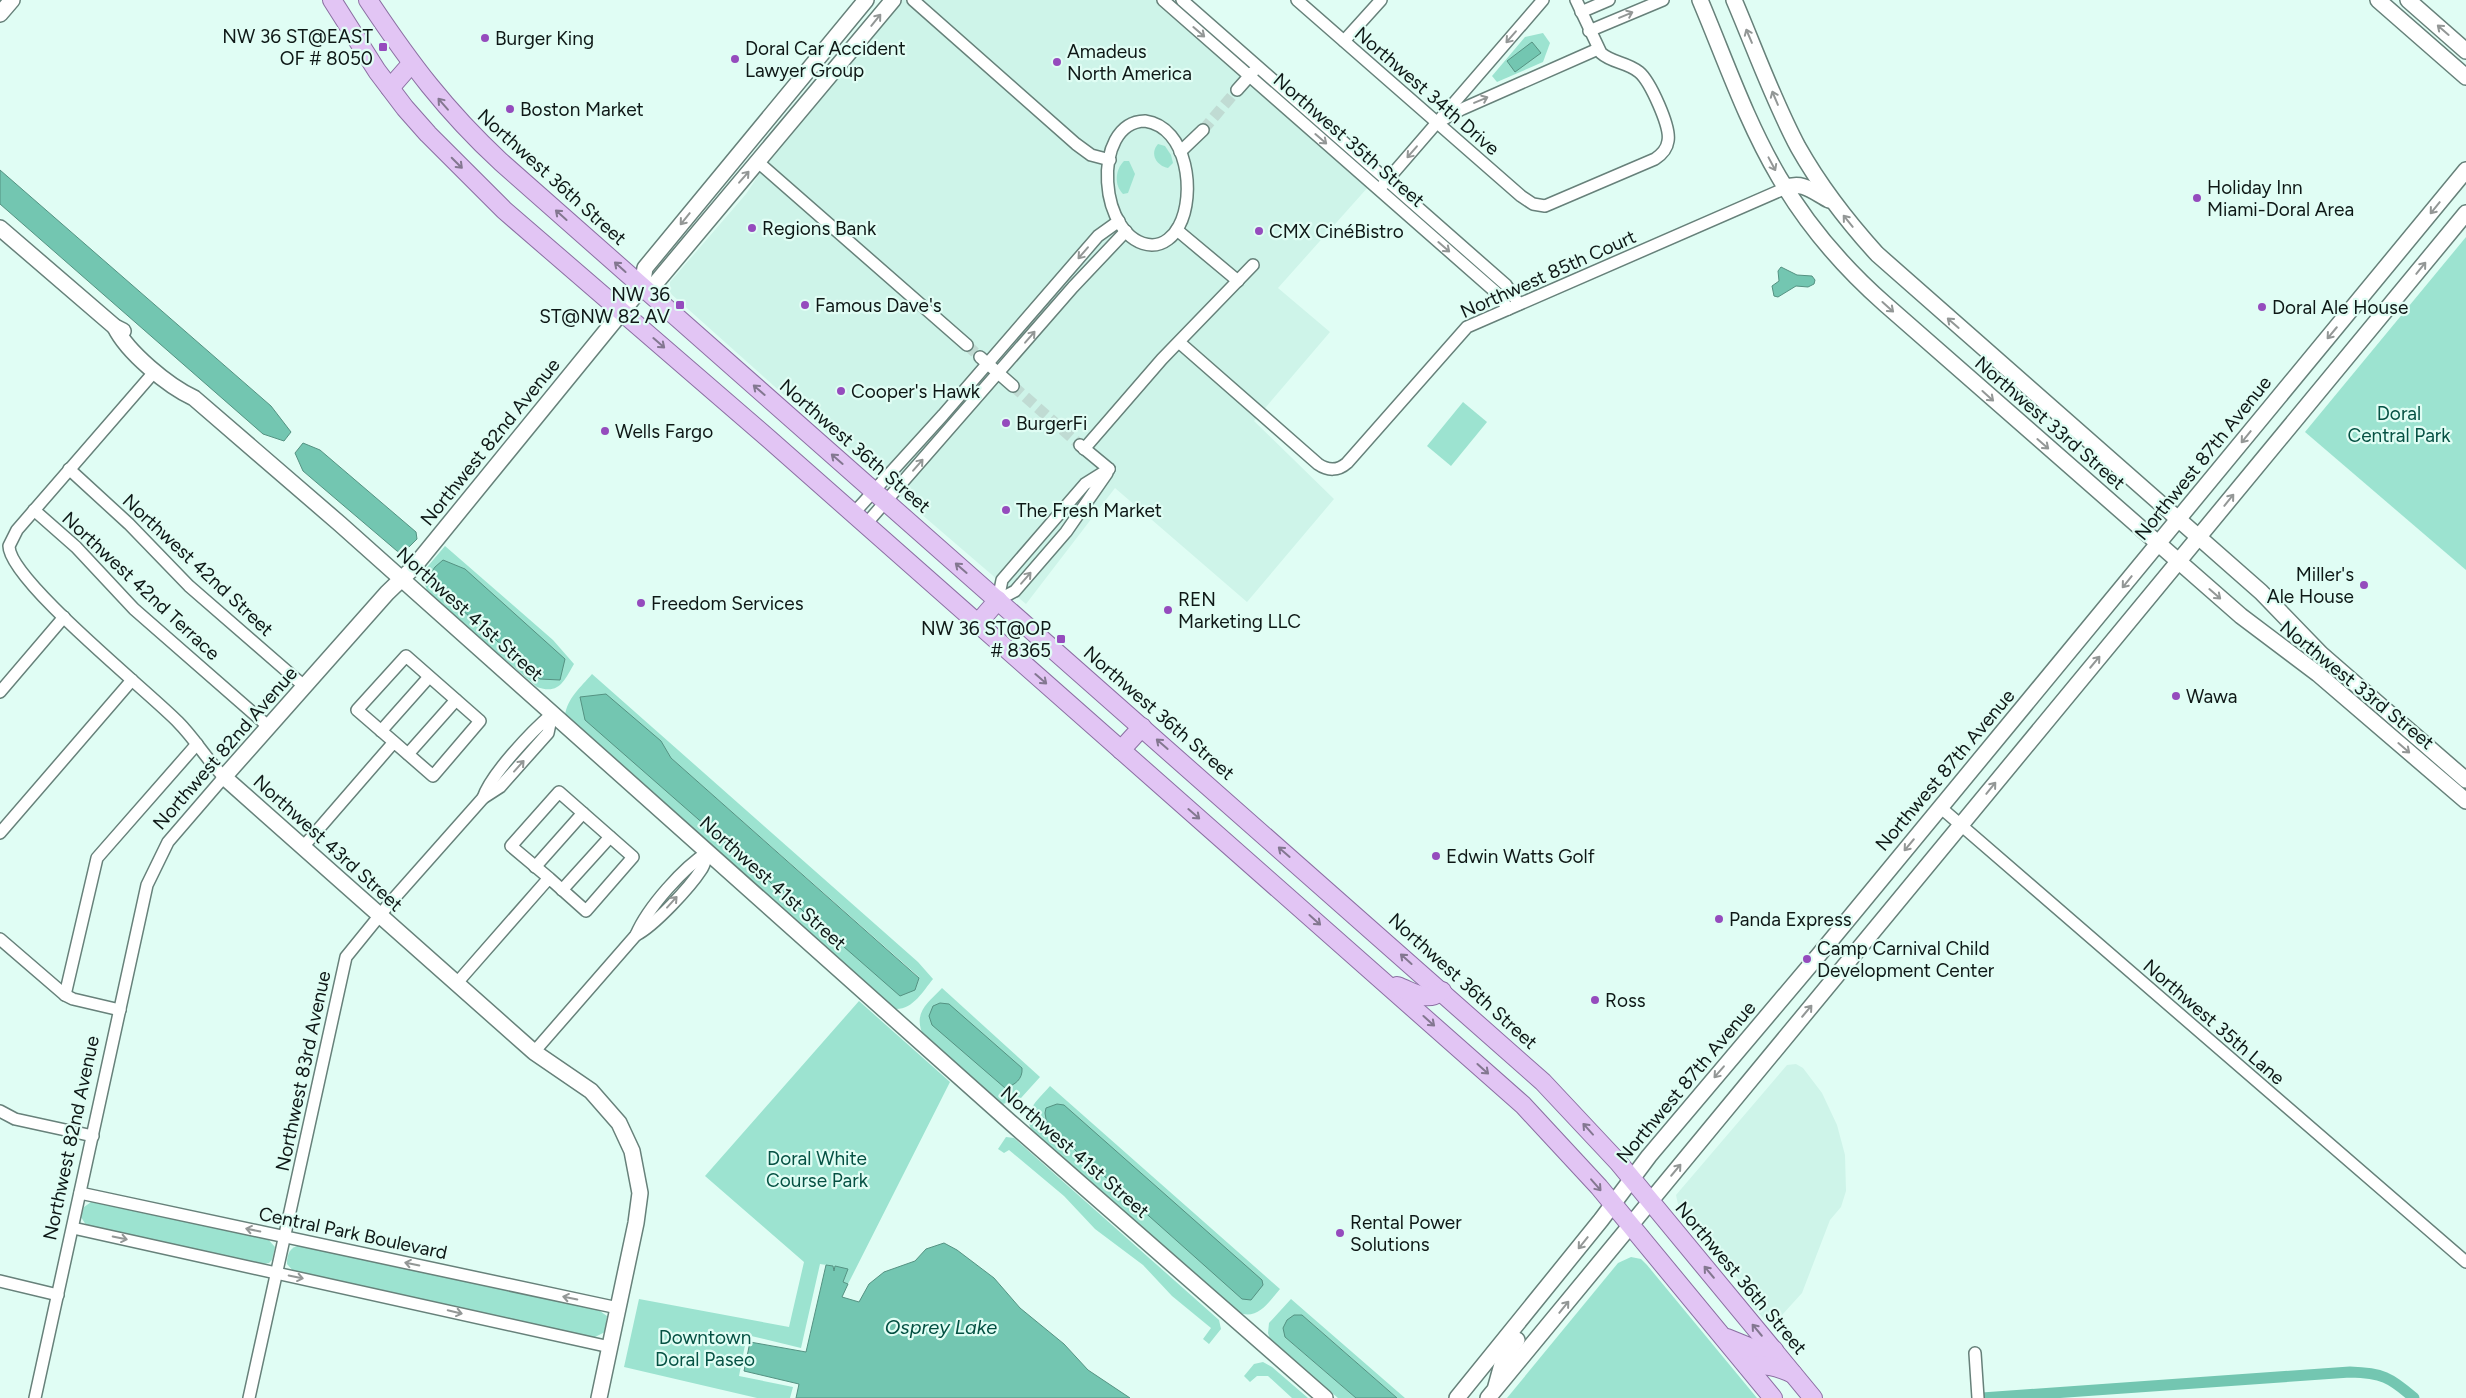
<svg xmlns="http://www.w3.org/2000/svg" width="2466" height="1398" font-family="Figtree,sans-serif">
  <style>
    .built { fill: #cef4e9 }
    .green { fill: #9ce3d0; fill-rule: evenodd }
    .water { fill: #73c6b1; stroke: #559282 }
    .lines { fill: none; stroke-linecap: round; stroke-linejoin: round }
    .canal { stroke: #73c6b1; stroke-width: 11 }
    .street-tunnel { stroke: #c0dbd3; stroke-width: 11; stroke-dasharray: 11 5.5; stroke-linecap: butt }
    .street-casing { stroke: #67817a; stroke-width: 14 }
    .secondary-casing { stroke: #67817a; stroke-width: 18 }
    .primary-casing { stroke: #8b6fa2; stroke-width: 20 }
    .street { stroke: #fff; stroke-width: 11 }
    .secondary { stroke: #fff; stroke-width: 15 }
    .primary { stroke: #e2c5f4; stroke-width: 18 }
    .oneway { stroke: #939796 }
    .oneway2 { stroke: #837790 }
    .poi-dot { fill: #954bbd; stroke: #e0fdf4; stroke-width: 2 }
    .labels { text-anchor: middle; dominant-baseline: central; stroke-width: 4.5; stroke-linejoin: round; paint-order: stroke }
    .poi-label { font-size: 19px; fill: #0e1816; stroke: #e0fdf4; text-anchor: start }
    .street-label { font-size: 19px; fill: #0e1816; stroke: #e0fdf4 }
    .park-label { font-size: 19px; fill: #055143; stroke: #e0fdf4 }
    .water-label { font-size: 20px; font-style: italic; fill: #024f41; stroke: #e0fdf4 }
  </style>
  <rect width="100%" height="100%" fill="#e0fdf4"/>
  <g class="built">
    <polygon points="901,0 1157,0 1369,186 1278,288 1330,332 1254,421 1334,499 1247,602 1115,488 1026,604 821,428 670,293 670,282 746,194 773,153"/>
    <polygon points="1796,1064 1803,1068 1822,1093 1837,1125 1845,1155 1846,1191 1841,1207 1830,1220 1802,1293 1782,1315 1774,1321 1767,1322 1751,1305 1740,1281 1679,1209 1676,1195 1787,1065"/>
  </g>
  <g class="green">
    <polygon points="1543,33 1550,43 1543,62 1497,82 1492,76 1525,37"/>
    <path d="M 1158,144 L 1165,146 L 1171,155 L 1173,163 L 1168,168 C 1157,166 1149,154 1158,144 Z"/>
    <path d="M 1124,161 L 1129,161 L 1135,174 L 1128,193 L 1123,194 C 1114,185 1115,170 1124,161 Z"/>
    <polygon points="2466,237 2466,570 2305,432"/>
    <polygon points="1463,402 1487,422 1451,466 1427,446"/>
    <path d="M 445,546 L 553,640 L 574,664 C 564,681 559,695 537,687 L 428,593 L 422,577 L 423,572 Z"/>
    <path d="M 592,674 L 918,962 L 933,979 C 923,991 913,1010 895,1009 L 565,716 C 567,698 581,687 592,674 ZM 580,697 L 660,741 L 671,758 L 919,977 L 915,990 Z"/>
    <path d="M 942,988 L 1040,1077 L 1021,1098 L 1003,1104 L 994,1100 L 924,1037 C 912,1013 927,1004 942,988 Z"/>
    <polygon points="859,1001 950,1082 848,1284 843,1282 847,1269 834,1271 833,1266 820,1264 801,1348 747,1335 739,1376 793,1387 790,1398 757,1398 624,1367 639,1299 789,1327 804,1262 705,1176"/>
    <path d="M 1050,1086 L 1280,1289 C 1268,1303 1257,1321 1237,1312 L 1032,1132 C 1022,1111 1037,1101 1050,1086 Z"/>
    <polygon points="1006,1137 1014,1138 1219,1320 1221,1329 1209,1344 1203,1339 1211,1328 1172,1296 1143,1265 1095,1229 1064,1196 1009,1150 1004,1153 998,1149"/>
    <polygon points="94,1200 266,1237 275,1247 272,1260 269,1263 257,1265 86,1225 81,1217 84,1207"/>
    <path d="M 301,1245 L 597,1309 L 607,1316 L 605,1332 L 593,1338 L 294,1272 L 287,1264 C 287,1253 290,1247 301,1245 Z"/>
    <polygon points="1631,1257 1641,1259 1647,1265 1757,1398 1507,1398 1618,1263"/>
    <polygon points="1291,1299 1405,1398 1397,1398 1302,1315 1285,1337 1356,1398 1338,1398 1271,1342 1268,1333 1269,1323"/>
    <polygon points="1263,1362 1272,1367 1308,1398 1292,1398 1268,1376 1257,1376 1250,1382 1244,1376 1254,1364"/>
  </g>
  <g class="water">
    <polygon points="1532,42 1541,53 1515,72 1507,61"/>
    <polygon points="0,170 271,406 291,432 284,441 263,434 0,204"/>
    <polygon points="1781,267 1797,275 1812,276 1815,280 1814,284 1808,287 1796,286 1778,297 1774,296 1772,286 1779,281 1778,271"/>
    <polygon points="303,443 320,450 416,532 417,539 403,553 397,551 303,471 295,453"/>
    <polygon points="443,560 465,569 565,659 560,680 540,679 435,586 430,574 435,567"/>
    <polygon points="606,694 661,741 671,758 919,978 915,990 900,996 585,720 580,697"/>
    <path d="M 940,1003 L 949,1004 L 1022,1068 C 1023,1079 1015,1085 1005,1088 L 932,1025 L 929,1016 L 933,1006 Z"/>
    <polygon points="1057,1104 1064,1105 1262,1280 1263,1285 1251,1300 1242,1299 1047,1125 1045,1113 1046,1108"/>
    <polygon points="944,1243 957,1250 994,1278 1020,1308 1064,1344 1088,1370 1130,1398 796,1398 799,1384 744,1371 750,1342 806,1352 826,1265 833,1266 834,1271 835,1266 848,1269 843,1282 848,1284 842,1297 859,1302 869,1284 884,1272 915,1261 926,1249"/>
    <polygon points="1294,1315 1302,1315 1397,1398 1356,1398 1285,1337 1283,1328 1287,1320"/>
  </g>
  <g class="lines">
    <path class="canal" d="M 1982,1398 L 2350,1372 C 2382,1373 2390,1377 2414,1398"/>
    <g class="street-tunnel">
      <polyline points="1203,130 1237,90"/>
      <polyline points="967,345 980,357"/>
      <polyline points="1013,386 1079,444"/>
    </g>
    <g class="street-casing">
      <g id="street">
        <polyline points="913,0 1076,144 1091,155 1110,160"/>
        <polyline points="1163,0 1499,295 1508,309"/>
        <polyline points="1182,0 1506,285 1519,304"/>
        <path d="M 1297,0 L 1521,196 L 1533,204 L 1545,206 L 1655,159 C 1661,155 1667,149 1668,141 C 1671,127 1650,81 1639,72 C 1627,62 1612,63 1601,53 L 1576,0"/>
        <polyline points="1581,12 1609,0"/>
        <polyline points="1589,31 1663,0"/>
        <polyline points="1344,41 1381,0"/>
        <polyline points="1237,90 1253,72"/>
        <polyline points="1444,119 1462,109 1598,49"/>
        <path d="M 1145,121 C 1188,127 1196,195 1179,226 C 1174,236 1164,245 1152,245 C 1098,242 1090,122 1145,121 Z"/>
        <polyline points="1180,152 1203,130"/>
        <polyline points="758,162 967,345"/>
        <polyline points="1383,185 1543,0"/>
        <polyline points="1177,230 1238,281"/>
        <path d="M 1180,343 L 1318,464 C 1328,471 1338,471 1347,463 L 1467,327 L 1786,188"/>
        <polyline points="980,357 1013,386"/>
        <polyline points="1080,445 1109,469"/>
        <polyline points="1084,449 1162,359 1253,265"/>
        <polyline points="69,469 129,524 189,586 304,686"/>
        <polyline points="34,510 76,547 134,609 269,727"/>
        <polyline points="853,514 943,415 1098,236 1119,221"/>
        <polyline points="866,524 1073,287 1126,231"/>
        <polyline points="998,600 1002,580 1085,484 1109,469"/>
        <polyline points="998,600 1015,591 1066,532 1107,473"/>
        <polyline points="0,692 64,617"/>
        <polyline points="381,731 429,677"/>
        <polyline points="408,754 456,700"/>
        <path d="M 483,798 C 491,774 532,731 552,714"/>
        <polyline points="1940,807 2466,1262"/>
        <polyline points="0,833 132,680"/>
        <polyline points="303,847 394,742 357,710 406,656 480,721 433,776 394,742"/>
        <polyline points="535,867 583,813"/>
        <polyline points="562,890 610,837"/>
        <path d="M 636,935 C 654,926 690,887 701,870 C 705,865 706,857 708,852"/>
        <polyline points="0,939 65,995 73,999 120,1010"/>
        <polyline points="456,984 549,878 511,846 559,792 633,857 586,911 549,878"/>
        <polyline points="65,995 97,858 197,744"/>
        <path d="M 534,1052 L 636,935 C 648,907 683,868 708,852"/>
        <polyline points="0,1111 15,1119 93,1136"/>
        <polyline points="80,1193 618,1308"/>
        <polyline points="73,1228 610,1347"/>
        <polyline points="0,1281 58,1295"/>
        <polyline points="1975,1353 1978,1398"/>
        <path d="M 35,1398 L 147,885 L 168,842 L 224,777 C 207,760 195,739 178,722 C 149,692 9,580 9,546 L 17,530 L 155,371"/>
        <polyline points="249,1398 346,957 389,904 483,798 500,787 548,733 552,714"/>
      </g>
    </g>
    <g class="secondary-casing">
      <g id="secondary">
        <path d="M 1700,0 C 1725,59 1746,121 1779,177 C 1807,225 1843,267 1885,304 L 2241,616 L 2318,674 L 2466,801"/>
        <path d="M 1734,0 C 1755,49 1773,100 1798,147 C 1820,186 1847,221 1877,254 L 2261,592 L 2321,654 L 2466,780"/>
        <polyline points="2378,0 2466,77"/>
        <polyline points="2408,0 2466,51"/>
        <polyline points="0,14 12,0"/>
        <path d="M 1786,188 C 1802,180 1815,193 1829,200"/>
        <polyline points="0,228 115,327 123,331"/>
        <polyline points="642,287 655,284 893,0"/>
        <path d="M 115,327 C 127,352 168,386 194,398 L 340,524 L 1010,1122 L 1325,1398"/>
        <polyline points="1496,1386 1504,1357 1517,1340"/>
        <polyline points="599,1398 636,1223 640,1193 632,1151 619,1123 591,1091 534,1052 224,777 387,593 413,568 642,287 645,268 866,0"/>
        <polyline points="1457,1398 1601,1220 1649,1156 1818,956 2466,170"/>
        <polyline points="1488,1398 2466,213"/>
      </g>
    </g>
    <g class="primary-casing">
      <g id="primary">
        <polyline points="332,0 377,71 405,108 428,134 504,210 769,439 1523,1105 1599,1187 1773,1398"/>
        <path d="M 368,0 C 410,63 445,110 501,162 L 1543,1082 L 1618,1162 L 1813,1398"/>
        <polyline points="390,88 411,64"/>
        <polyline points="978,623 998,600"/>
        <polyline points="1121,750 1142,727"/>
        <path d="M 1397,986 C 1414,992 1426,1003 1442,991"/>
        <polyline points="1727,1338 1759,1351 1774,1350"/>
        <path d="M 1747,1366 C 1765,1364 1776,1366 1793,1374"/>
      </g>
    </g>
    <use href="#street" class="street"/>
    <use href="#secondary" class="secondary"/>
    <use href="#primary" class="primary"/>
  </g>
  <defs><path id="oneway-shaft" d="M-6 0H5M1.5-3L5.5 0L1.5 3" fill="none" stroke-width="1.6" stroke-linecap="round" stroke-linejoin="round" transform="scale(1.25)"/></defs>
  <g class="oneway">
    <use href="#oneway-shaft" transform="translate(1626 15) rotate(-23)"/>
    <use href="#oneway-shaft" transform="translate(876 20) rotate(-51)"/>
    <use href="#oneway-shaft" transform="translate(2443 30) rotate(-139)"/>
    <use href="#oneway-shaft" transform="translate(1199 32) rotate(41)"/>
    <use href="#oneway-shaft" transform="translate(1749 36) rotate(-113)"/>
    <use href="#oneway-shaft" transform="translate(1511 37) rotate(131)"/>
    <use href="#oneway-shaft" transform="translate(1775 98) rotate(-113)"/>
    <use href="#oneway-shaft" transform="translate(1481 100) rotate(-23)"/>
    <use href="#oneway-shaft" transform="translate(1321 139) rotate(41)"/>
    <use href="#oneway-shaft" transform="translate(1412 152) rotate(131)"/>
    <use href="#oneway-shaft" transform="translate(1772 164) rotate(62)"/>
    <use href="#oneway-shaft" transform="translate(744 177) rotate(-49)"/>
    <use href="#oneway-shaft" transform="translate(2435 208) rotate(129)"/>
    <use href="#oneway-shaft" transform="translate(685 219) rotate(129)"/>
    <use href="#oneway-shaft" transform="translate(1848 221) rotate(-129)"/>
    <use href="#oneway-shaft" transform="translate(1444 247) rotate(41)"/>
    <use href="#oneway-shaft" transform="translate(1083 253) rotate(131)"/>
    <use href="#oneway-shaft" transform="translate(2421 268) rotate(-51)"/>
    <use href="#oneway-shaft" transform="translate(1888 307) rotate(42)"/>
    <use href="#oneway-shaft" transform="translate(1953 323) rotate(-139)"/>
    <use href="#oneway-shaft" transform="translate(2332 333) rotate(130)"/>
    <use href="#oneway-shaft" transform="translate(1030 337) rotate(-49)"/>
    <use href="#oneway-shaft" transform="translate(1988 396) rotate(42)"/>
    <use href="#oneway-shaft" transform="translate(2246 437) rotate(129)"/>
    <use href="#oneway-shaft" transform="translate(2043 444) rotate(41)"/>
    <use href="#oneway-shaft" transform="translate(918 465) rotate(-49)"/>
    <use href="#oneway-shaft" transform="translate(2229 500) rotate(-51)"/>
    <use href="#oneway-shaft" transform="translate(1026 578) rotate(-49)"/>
    <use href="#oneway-shaft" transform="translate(2127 582) rotate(129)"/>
    <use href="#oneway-shaft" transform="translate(2215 594) rotate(41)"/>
    <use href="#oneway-shaft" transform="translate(2095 662) rotate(-50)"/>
    <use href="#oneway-shaft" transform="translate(2404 748) rotate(41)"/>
    <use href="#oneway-shaft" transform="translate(519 766) rotate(-48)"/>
    <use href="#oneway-shaft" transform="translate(1991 788) rotate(-51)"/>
    <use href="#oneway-shaft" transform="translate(1909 845) rotate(130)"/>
    <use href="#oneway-shaft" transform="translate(672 902) rotate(-48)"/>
    <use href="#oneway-shaft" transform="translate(1807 1011) rotate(-50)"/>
    <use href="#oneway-shaft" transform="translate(1719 1072) rotate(131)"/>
    <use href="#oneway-shaft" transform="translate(1676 1170) rotate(-50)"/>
    <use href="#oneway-shaft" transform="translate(253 1230) rotate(-168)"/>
    <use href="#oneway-shaft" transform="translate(120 1238) rotate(12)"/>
    <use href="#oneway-shaft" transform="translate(1583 1243) rotate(129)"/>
    <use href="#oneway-shaft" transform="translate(412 1264) rotate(-168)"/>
    <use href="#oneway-shaft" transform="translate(296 1277) rotate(12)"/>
    <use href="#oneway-shaft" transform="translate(570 1298) rotate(-168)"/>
    <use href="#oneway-shaft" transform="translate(1564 1307) rotate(-51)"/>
    <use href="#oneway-shaft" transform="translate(455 1312) rotate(13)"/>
  </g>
  <g class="oneway2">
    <use href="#oneway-shaft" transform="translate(443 104) rotate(-131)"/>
    <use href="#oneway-shaft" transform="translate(457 163) rotate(45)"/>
    <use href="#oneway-shaft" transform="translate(561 215) rotate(-138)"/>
    <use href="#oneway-shaft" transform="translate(620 267) rotate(-138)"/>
    <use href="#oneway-shaft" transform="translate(659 343) rotate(41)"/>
    <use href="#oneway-shaft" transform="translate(759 390) rotate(-139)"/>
    <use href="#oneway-shaft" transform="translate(837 459) rotate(-139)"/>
    <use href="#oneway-shaft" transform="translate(961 568) rotate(-139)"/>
    <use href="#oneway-shaft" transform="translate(1041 679) rotate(41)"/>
    <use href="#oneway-shaft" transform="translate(1162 744) rotate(-139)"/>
    <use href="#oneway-shaft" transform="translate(1194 814) rotate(41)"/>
    <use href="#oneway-shaft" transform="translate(1284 852) rotate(-139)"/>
    <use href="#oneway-shaft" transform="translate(1315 920) rotate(42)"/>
    <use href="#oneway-shaft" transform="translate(1406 959) rotate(-138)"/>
    <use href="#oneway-shaft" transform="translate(1429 1021) rotate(42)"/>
    <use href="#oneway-shaft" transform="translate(1483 1069) rotate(42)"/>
    <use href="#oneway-shaft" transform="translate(1588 1129) rotate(-132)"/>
    <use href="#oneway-shaft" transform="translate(1596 1185) rotate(49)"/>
    <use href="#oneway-shaft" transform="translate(1709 1272) rotate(-130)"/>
    <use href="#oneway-shaft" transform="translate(1757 1330) rotate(-130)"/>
  </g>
  <g class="poi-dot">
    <circle cx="485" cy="38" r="5"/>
    <rect x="378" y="42" width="10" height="10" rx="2.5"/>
    <circle cx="735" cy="59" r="5"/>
    <circle cx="1057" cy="62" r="5"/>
    <circle cx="510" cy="109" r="5"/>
    <circle cx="2197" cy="198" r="5"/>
    <circle cx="752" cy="228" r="5"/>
    <circle cx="1259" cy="231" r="5"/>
    <rect x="675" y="300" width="10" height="10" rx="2.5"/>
    <circle cx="805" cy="305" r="5"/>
    <circle cx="2262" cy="307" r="5"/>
    <circle cx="841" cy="391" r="5"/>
    <circle cx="1006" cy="423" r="5"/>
    <circle cx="605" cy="431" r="5"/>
    <circle cx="1006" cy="510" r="5"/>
    <circle cx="2364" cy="585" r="5"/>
    <circle cx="641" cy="603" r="5"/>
    <circle cx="1168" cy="610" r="5"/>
    <rect x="1056" y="634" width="10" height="10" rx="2.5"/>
    <circle cx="2176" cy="696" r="5"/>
    <circle cx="1436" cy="856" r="5"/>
    <circle cx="1719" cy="919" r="5"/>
    <circle cx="1807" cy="959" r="5"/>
    <circle cx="1595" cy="1000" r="5"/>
    <circle cx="1340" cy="1233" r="5"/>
  </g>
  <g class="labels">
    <g class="poi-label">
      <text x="373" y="36" text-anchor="end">NW 36 ST@EAST<tspan x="373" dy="22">OF # 8050</tspan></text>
      <text x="495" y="38">Burger King</text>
      <text x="745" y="48">Doral Car Accident<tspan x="745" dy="22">Lawyer Group</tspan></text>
      <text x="1067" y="51">Amadeus<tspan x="1067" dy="22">North America</tspan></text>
      <text x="520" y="109">Boston Market</text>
      <text x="2207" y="187">Holiday Inn<tspan x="2207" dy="22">Miami-Doral Area</tspan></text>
      <text x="762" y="228">Regions Bank</text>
      <text x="1269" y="231">CMX CinéBistro</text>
      <text x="670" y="294" text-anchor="end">NW 36<tspan x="670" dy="22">ST@NW 82 AV</tspan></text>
      <text x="815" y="305">Famous Dave's</text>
      <text x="2272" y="307">Doral Ale House</text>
      <text x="851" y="391">Cooper's Hawk</text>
      <text x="1016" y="423">BurgerFi</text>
      <text x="615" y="431">Wells Fargo</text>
      <text x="1016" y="510">The Fresh Market</text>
      <text x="2354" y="574" text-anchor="end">Miller's<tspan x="2354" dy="22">Ale House</tspan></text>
      <text x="1178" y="599">REN<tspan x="1178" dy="22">Marketing LLC</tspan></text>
      <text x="651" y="603">Freedom Services</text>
      <text x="1051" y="628" text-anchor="end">NW 36 ST@OP<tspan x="1051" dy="22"># 8365</tspan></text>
      <text x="2186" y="696">Wawa</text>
      <text x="1446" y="856">Edwin Watts Golf</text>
      <text x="1729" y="919">Panda Express</text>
      <text x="1817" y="948">Camp Carnival Child<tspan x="1817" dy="22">Development Center</tspan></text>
      <text x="1605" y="1000">Ross</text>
      <text x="1350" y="1222">Rental Power<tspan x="1350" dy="22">Solutions</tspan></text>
    </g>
    <g class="street-label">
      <text transform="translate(1427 91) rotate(41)">Northwest 34th Drive</text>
      <text transform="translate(1349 140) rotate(41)">Northwest 35th Street</text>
      <text transform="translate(552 177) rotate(42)">Northwest 36th Street</text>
      <text transform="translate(1548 274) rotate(-24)">Northwest 85th Court</text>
      <text transform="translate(2050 423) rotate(41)">Northwest 33rd Street</text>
      <text transform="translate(490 442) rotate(-51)">Northwest 82nd Avenue</text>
      <text transform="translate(855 446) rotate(41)">Northwest 36th Street</text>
      <text transform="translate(2203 458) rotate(-51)">Northwest 87th Avenue</text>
      <text transform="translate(198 565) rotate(43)">Northwest 42nd Street</text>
      <text transform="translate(141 586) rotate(43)">Northwest 42nd Terrace</text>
      <text transform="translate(470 614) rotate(42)">Northwest 41st Street</text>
      <text transform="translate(2357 685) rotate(39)">Northwest 33rd Street</text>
      <text transform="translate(1159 713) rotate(41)">Northwest 36th Street</text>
      <text transform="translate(225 748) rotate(-49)">Northwest 82nd Avenue</text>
      <text transform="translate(1945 770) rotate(-50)">Northwest 87th Avenue</text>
      <text transform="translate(328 843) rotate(42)">Northwest 43rd Street</text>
      <text transform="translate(773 883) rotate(42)">Northwest 41st Street</text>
      <text transform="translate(1463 981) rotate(42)">Northwest 36th Street</text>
      <text transform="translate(2214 1022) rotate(41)">Northwest 35th Lane</text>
      <text transform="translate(303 1071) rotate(-78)">Northwest 83rd Avenue</text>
      <text transform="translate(1686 1082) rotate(-50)">Northwest 87th Avenue</text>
      <text transform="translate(71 1138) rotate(-78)">Northwest 82nd Avenue</text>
      <text transform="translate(1075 1152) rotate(41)">Northwest 41st Street</text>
      <text transform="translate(353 1233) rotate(12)">Central Park Boulevard</text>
      <text transform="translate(1741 1278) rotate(50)">Northwest 36th Street</text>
    </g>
    <g class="park-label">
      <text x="2399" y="413">Doral<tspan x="2399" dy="22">Central Park</tspan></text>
      <text x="817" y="1158">Doral White<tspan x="817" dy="22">Course Park</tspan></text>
      <text x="705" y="1337">Downtown<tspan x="705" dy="22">Doral Paseo</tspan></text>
    </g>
    <g class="water-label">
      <text x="941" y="1327">Osprey Lake</text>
    </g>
  </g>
</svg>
